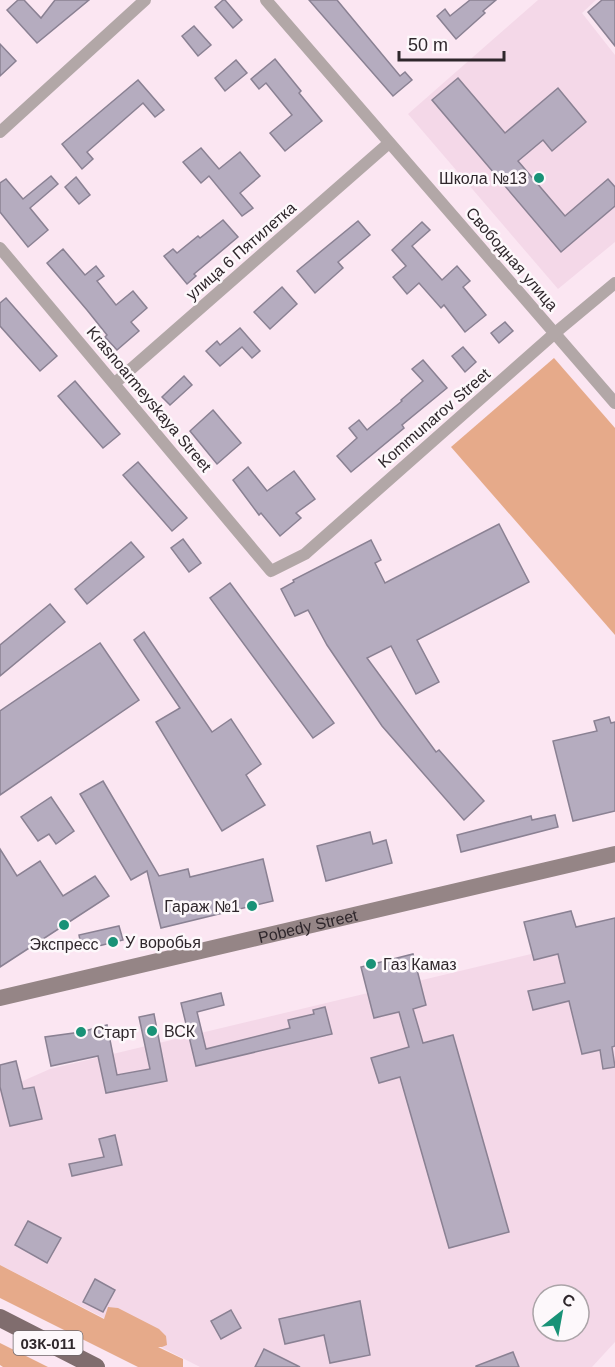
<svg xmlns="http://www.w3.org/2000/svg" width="615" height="1367" font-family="Helvetica,sans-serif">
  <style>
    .built { fill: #f4d8e8; fill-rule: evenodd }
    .green { fill: #e6aa8a }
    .building { fill: #b5acbf; stroke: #8a8193; stroke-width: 1.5 }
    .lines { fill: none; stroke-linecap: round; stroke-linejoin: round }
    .street { stroke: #b2a7a7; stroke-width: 12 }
    .secondary { stroke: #958586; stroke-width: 16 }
    .primary { stroke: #806d6e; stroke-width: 18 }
    .poi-dot { fill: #199277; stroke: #fdf8fb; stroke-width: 2 }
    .labels { text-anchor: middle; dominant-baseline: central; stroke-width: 5; stroke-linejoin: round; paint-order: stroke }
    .shield { fill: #fdf8fb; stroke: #6d666a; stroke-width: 1.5 }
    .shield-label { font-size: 15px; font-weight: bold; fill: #2f272c }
    .poi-label { font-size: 16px; fill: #2f272c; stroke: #fdf8fb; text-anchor: start }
    .street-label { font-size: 16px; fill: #2f272c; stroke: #fdf8fb }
  </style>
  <rect width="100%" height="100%" fill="#fbe6f2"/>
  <g class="built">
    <polygon points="538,0 596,0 582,13 615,55 615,242 558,289 408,114"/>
    <path d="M 615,934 L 615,1342 L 592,1367 L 200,1367 L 0,1265 L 0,1091 L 50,1069 ZM 543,1295 L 579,1295 L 579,1331 L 543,1331 Z"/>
  </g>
  <g class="green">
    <polygon points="554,358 615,428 615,635 451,447"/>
    <polygon points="0,1265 104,1319 108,1307 118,1308 159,1329 166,1336 167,1345 162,1347 158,1347 183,1359 183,1367 138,1367 0,1298"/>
    <polygon points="0,1343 48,1367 3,1367 0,1365"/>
  </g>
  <g class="building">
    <polygon points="18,0 24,0 41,18 55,0 89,0 37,43 7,10"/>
    <polygon points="223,0 225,0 242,20 233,28 215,7"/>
    <polygon points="309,0 337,0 400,76 405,72 412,80 393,96"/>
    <polygon points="470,0 496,0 483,11 485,13 456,39 437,16 445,9 450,16"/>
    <polygon points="602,0 615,0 615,46 588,12"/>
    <polygon points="194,26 211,45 198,56 182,36"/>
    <polygon points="0,44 16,61 0,76"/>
    <polygon points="275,59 301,91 299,93 322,121 285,151 270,133 292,115 266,83 259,89 251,79"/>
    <polygon points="236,60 247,73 225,91 215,78"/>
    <polygon points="458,78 505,133 558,88 586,122 552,151 543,140 518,161 565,216 608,179 615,187 615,206 561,252 432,100"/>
    <polygon points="138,80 164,110 155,117 143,103 87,152 93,159 82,169 62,144"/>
    <polygon points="201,148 219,169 240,152 260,176 240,193 253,208 242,216 209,176 201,183 183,162"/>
    <polygon points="51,176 58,184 30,208 48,230 28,247 0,212 0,183 6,179 23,199"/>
    <polygon points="76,177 90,195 79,204 65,187"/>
    <polygon points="223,220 238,237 194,274 196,276 187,284 164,256 173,249 177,253 198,236 200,238"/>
    <polygon points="358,221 370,235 338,262 343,268 315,293 297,271"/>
    <polygon points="422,222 430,230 412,246 442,280 457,266 470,281 463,287 486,315 465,332 444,305 441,308 419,283 407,294 393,277 406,266 392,250"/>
    <polygon points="63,249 85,275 96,266 104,276 97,281 116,305 133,291 147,308 131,322 139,331 117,350 105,337 107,335 87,310 47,263"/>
    <polygon points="282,287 297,304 270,329 254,312"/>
    <polygon points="6,298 57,356 40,371 0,326 0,303"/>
    <polygon points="505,322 513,331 499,343 491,333"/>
    <polygon points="240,328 260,351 252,358 242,347 220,366 206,351 217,341 220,345"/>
    <polygon points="463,347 476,362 465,372 452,356"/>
    <polygon points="423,360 447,388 402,425 404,428 351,472 337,456 357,438 349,428 359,420 367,430 402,401 401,400 423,381 412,369"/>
    <polygon points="184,376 192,385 170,405 162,397"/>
    <polygon points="75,381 120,434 103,448 58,396"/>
    <polygon points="213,410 241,443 217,464 190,431"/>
    <polygon points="138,462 187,518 172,531 123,475"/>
    <polygon points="248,467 267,491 294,471 315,499 296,513 301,518 280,536 261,513 259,515 233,480"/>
    <polygon points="499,524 529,582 417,640 439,682 416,694 391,646 367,658 436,752 439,750 484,801 464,820 382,726 327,645 308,610 295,616 281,589 294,582 293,580 371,540 381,560 375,563 385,583"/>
    <polygon points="183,539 201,563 189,572 171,548"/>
    <polygon points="131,542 144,557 87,604 75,589"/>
    <polygon points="230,583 334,723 313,738 210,598"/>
    <polygon points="50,604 65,622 0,676 0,645"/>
    <polygon points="144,632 212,732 231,719 261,764 246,775 265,805 222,831 156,722 180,708 134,640"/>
    <polygon points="100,643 139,700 0,795 0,711"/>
    <polygon points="609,717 611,723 615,722 615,811 573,821 553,741 597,731 594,721"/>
    <polygon points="103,781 159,876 188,869 190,877 263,859 273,901 161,928 147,871 131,880 80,794"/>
    <polygon points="51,797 74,831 56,844 49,834 38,841 21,817"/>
    <polygon points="555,815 558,827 461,852 457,835 531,816 532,820"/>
    <polygon points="370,832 373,844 386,840 392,863 326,881 317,846"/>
    <polygon points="0,849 17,876 40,861 63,896 95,876 109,896 0,967"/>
    <polygon points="571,911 576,927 615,918 615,1046 612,1047 615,1067 603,1069 600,1050 582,1054 569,1001 533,1010 528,991 565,983 558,954 534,960 524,922"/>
    <polygon points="119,926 123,940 82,950 79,935"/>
    <polygon points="413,954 426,1005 413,1009 423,1043 453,1035 509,1232 449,1248 400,1077 379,1083 371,1058 409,1047 399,1012 374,1018 361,967"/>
    <polygon points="221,993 224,1005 197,1012 206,1049 290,1028 288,1020 314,1014 313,1010 325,1007 332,1034 196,1066 181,1003"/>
    <polygon points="154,1014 167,1081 106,1093 98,1056 51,1066 45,1037 81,1032 107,1025 117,1075 150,1069 139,1017"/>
    <polygon points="16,1061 23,1089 34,1087 42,1119 10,1126 0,1087 0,1065"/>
    <polygon points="115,1135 122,1165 72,1176 69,1164 104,1157 99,1139"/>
    <polygon points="28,1221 61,1238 47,1263 15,1245"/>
    <polygon points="95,1279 115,1290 103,1312 83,1302"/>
    <polygon points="360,1301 370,1355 330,1363 324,1335 285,1344 279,1319"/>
    <polygon points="231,1310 241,1328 221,1339 211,1321"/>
    <polygon points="264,1349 300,1367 255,1367"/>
    <polygon points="513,1352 519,1367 476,1367 476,1366"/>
  </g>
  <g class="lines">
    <g class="street">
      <polyline points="266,0 615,403"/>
      <polyline points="0,132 145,0"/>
      <polyline points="0,248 271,571 305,554 555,333 615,283"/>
      <polyline points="115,383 389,143"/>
    </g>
    <path class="secondary" id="s1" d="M 0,998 L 615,854"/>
    <polyline class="primary" points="0,1318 96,1367"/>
  </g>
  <g class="poi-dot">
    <circle cx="539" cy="178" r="6"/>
    <circle cx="252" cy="906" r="6"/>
    <circle cx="64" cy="925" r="6"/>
    <circle cx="113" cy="942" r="6"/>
    <circle cx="371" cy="964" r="6"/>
    <circle cx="152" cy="1031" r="6"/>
    <circle cx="81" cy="1032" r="6"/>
  </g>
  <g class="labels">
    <rect class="shield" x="13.5" y="1331" width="69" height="24" rx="4.5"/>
    <g class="shield-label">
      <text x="48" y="1343">03К-011</text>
    </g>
    <g class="poi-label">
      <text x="527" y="178" text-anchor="end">Школа №13</text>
      <text x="240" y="906" text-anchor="end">Гараж №1</text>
      <text x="125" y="942">У воробья</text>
      <text x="64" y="944" text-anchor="middle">Экспресс</text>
      <text x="383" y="964">Газ Камаз</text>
      <text x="164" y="1031">ВСК</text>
      <text x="93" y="1032">Старт</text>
    </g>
    <g class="street-label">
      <text transform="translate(241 251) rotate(-41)">улица 6 Пятилетка</text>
      <text transform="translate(512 259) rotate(49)">Свободная улица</text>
      <text transform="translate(149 399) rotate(50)">Krasnoarmeyskaya Street</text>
      <text transform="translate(434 418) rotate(-41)">Kommunarov Street</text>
      <text stroke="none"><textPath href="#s1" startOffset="316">Pobedy Street</textPath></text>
    </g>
  </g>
  <g transform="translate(561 1313) rotate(31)"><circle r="28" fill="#fdf8fb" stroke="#aba4a8" stroke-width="1.5"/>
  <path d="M0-4.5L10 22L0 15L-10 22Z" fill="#199277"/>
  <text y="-9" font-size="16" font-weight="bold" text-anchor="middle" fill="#2f272c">С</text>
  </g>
  <path d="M399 51v9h105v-9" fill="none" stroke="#2f272c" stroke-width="3"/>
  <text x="408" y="51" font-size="18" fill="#2f272c" stroke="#fdf8fb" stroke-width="4.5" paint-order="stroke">50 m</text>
</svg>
